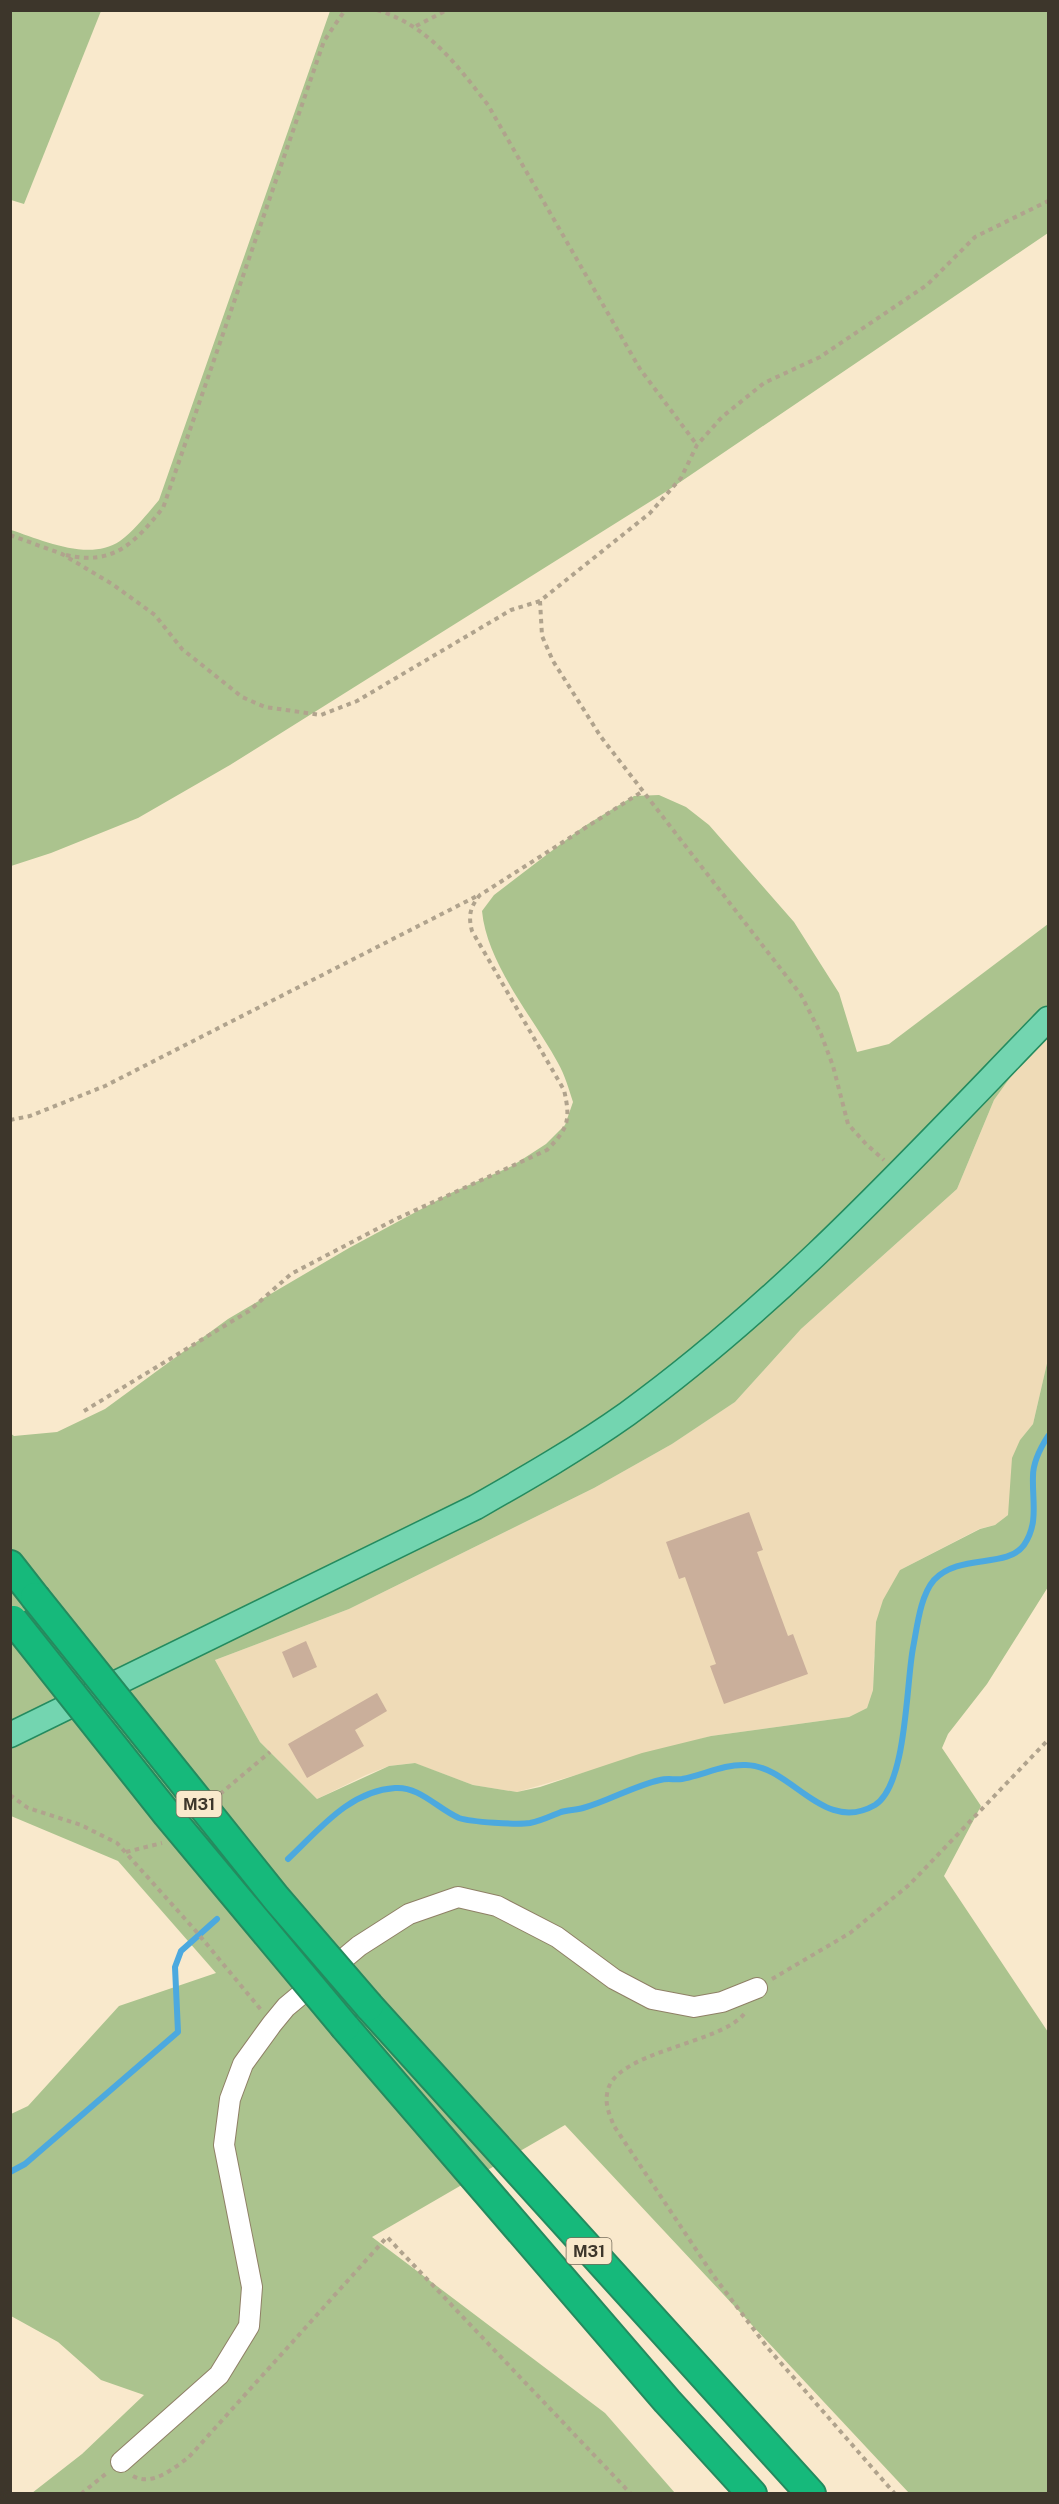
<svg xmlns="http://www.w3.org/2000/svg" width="1059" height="2504" font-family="'Public Sans',sans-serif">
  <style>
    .built { fill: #efdbb7 }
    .green { fill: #abc38e }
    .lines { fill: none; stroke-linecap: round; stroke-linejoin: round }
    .stream { stroke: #4ca9df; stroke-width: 6 }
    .building { fill: #caaf9b }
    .minor-casing { stroke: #8f8066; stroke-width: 22 }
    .major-casing { stroke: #248b5f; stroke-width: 27 }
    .highway-casing { stroke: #248b5f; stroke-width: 32 }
    .path { stroke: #b0a38d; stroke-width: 4; stroke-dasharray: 4.5 4.5; stroke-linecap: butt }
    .minor { stroke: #fff; stroke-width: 20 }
    .major { stroke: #73d5b0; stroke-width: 24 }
    .highway { stroke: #16b97b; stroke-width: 28 }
    .highway-bridge-casing { stroke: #248b5f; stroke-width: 32; stroke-linecap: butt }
    .highway-bridge { stroke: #16b97b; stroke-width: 28 }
    .labels { text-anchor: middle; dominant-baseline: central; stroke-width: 4.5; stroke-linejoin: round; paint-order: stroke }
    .shield { fill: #f9e9cc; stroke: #756c5b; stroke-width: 1.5 }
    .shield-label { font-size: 16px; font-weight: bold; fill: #3d362b }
  </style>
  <rect width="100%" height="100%" fill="#f9e9cc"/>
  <polygon class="built" points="1048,1038 1048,1359 1033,1424 1020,1440 1008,1515 995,1525 979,1529 900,1570 874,1656 873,1690 867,1708 849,1717 711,1736 517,1792 473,1785 414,1763 389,1766 366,1775 317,1799 260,1742 215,1660 349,1609 594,1488 672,1444 735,1402 801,1329 957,1189 994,1100 1017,1068"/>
  <g class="green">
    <polygon points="10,11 101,11 24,204 11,200"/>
    <path d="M 330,11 L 1048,11 L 1048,233 L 667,491 L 230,765 L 138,818 L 51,853 L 11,866 L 11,530 C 42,540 89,562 120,541 C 135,530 147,514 159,500 Z"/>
    <path d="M 659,795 L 686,807 L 709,825 L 794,922 L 839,993 L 857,1052 L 889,1044 L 1048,924 L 1048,1038 L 1017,1068 L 994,1100 L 957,1189 L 801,1329 L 735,1402 L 672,1444 L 594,1488 L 349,1609 L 215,1660 L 260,1742 L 317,1799 L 389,1766 L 415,1763 L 473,1785 L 517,1792 L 540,1787 L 642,1753 L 711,1736 L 849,1717 L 867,1708 L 873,1690 L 876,1622 L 883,1600 L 900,1570 L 980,1529 L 995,1525 L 1008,1515 L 1012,1458 L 1020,1440 L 1033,1424 L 1048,1359 L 1048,1587 L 987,1684 L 948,1734 L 942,1748 L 981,1806 L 944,1876 L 1048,2032 L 1048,2493 L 909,2493 L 565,2125 L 372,2237 L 605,2413 L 675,2493 L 32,2493 L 82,2454 L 144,2395 L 101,2380 L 58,2342 L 11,2316 L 11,2114 L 28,2106 L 119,2006 L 216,1973 L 118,1861 L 11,1816 L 10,1433 L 14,1436 L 57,1432 L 105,1409 L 228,1319 L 349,1248 L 451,1193 L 512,1166 L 546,1144 L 565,1125 L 573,1102 C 569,1090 565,1075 558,1063 C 533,1017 487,964 482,911 L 494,895 L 583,827 L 634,796 Z"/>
  </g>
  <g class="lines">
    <g class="stream">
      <path d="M 288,1859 C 319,1830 349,1791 395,1788 C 419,1786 438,1809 459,1818 C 471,1822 517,1825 530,1823 C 541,1821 551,1816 561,1812 C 568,1810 576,1810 583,1808 C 609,1801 633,1786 660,1780 C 667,1778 675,1780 682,1779 C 704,1775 723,1764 746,1765 C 792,1766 823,1835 875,1805 C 907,1785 906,1684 913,1648 C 917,1628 920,1596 934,1580 C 959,1553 1007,1569 1024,1545 C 1039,1523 1032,1501 1033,1476 C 1033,1462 1041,1447 1048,1436"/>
      <polyline points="10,2172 25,2164 178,2032 175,1967 181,1951 217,1919"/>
    </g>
  </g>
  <g class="building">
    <polygon points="749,1512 763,1550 757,1552 788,1636 793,1634 808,1674 724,1704 710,1666 716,1664 685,1577 679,1579 666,1542"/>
    <polygon points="306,1641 317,1667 293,1678 282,1652"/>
    <polygon points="377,1693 387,1711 355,1730 364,1746 307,1778 288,1744"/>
  </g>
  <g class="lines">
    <g class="minor-casing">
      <polyline id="minor" points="121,2462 219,2375 249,2326 252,2287 224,2145 230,2099 243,2064 272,2024 286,2007 359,1946 409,1914 458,1897 497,1906 557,1937 614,1979 652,1999 694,2007 722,2002 757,1988"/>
    </g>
    <g class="major-casing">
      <path id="major" d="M 10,1735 L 476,1507 C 527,1478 579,1448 627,1414 C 784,1300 914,1157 1048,1019"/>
    </g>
    <g class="highway-casing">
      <g id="highway">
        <polyline points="10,1565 35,1597"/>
        <polyline points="369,2006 811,2494"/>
        <polyline points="345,2027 667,2401 752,2494"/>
      </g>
    </g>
    <g class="path">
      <path d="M 377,10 C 429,26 456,64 488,105 L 640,369 L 697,445"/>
      <polyline points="416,26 447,10"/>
      <polyline points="10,535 62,554 112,584 155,615 182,649 242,697 265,707 321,715 357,701 511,610 540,601 650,513 681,478 697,445 722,417 764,383 820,357 927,285 975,237 1048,201"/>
      <path d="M 66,555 C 114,566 134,543 163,508 L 324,41 L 345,10"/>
      <polyline points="540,601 542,636 553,661 601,737 801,995 821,1034 833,1066 848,1124 866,1144 884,1160"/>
      <polyline points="10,1120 30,1116 105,1086 479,895"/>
      <path d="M 84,1411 L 249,1311 L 291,1274 L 394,1220 L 547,1150 C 568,1129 571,1120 564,1090 L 472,931 C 468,916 470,907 480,895 L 643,791"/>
      <polyline points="220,1794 270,1752"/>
      <polyline points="10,1795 28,1808 81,1825 117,1843 195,1930 262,2011"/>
      <polyline points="126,1852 162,1843"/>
      <polyline points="772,1979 850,1933 909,1885 1048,1740"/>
      <path d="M 744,2014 C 719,2045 612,2051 607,2094 C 605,2105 610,2116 614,2126 L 713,2275 L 767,2347 L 895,2494"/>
      <path d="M 133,2476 C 152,2487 174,2468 189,2457 L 387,2237 L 631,2494"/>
      <polyline points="81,2494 108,2472"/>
    </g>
    <use href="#minor" class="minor"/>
    <use href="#major" class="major"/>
    <use href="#highway" class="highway"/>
    <g class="highway-bridge-casing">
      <g id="highway-bridge">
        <polyline points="35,1597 276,1898 369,2006"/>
        <polyline points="13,1620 167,1814 345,2027"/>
      </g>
    </g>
    <use href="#highway-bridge" class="highway-bridge"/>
  </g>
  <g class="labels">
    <g class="shield">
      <rect x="176.5" y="1791" width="45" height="26" rx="4.5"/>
      <rect x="566.5" y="2238" width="45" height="26" rx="4.5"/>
    </g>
    <g class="shield-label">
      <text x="199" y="1804">M31</text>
      <text x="589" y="2251">M31</text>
    </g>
  </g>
  <rect width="1059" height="2504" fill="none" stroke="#3d362b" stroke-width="24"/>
</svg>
